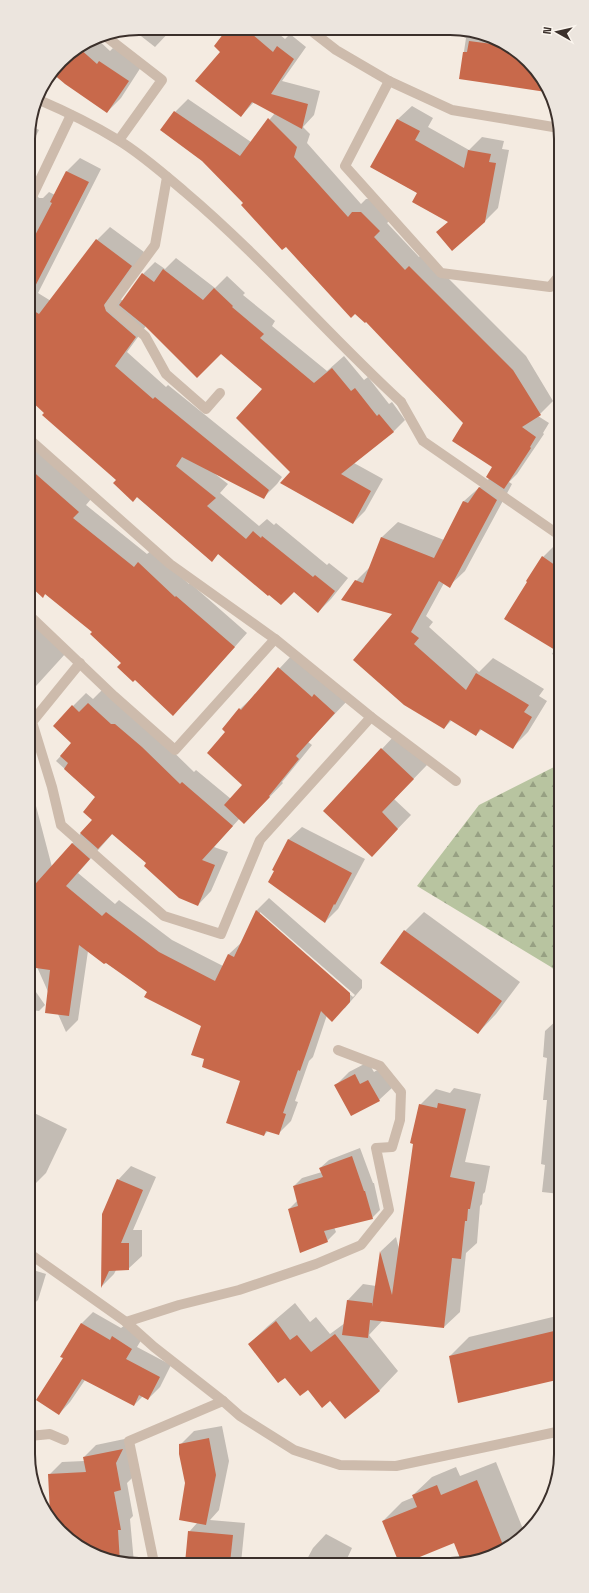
<svg xmlns="http://www.w3.org/2000/svg" width="589" height="1593" font-family="'Space Grotesk',sans-serif">
  <style>
    .forest { fill: url(#forest-firs) }
    .shadow { fill: #0003; fill-rule: evenodd }
    .building { fill: #c8694b }
    .lines { fill: none; stroke-linecap: round; stroke-linejoin: round }
    .service { stroke: #cdbbac; stroke-width: 10 }
    .minor { stroke: #cdbbac; stroke-width: 10 }
    .tertiary { stroke: #cdbbac; stroke-width: 10 }
    .rim { fill: none; stroke: #3b302b; stroke-width: 2 }
  </style>
  <defs>
    <pattern id="forest-firs" width="22" height="20" patternUnits="userSpaceOnUse"><rect width="22" height="20" fill="#b8c4a0"/><path d="M5 1l3.5 6h-7zM16 11l3.5 6h-7z" fill="#97a083"/></pattern>
  </defs>
  <rect width="100%" height="100%" fill="#f4ebe1"/>
  <polygon class="forest" points="560,764 560,975 551,967 417,886 479,805"/>
  <g class="shadow">
    <polygon points="139,28 173,28 155,47 132,29"/>
    <polygon points="229,29 273,29 285,39 290,34 306,47 282,81 320,91 314,115 303,127 310,134 307,143 361,204 366,199 375,199 393,218 387,223 419,257 423,253 526,356 553,401 538,416 549,423 543,433 544,434 517,474 509,482 512,484 465,571 449,586 444,583 426,616 433,622 429,627 479,672 493,658 544,689 539,696 547,701 528,732 513,747 482,729 476,735 452,720 444,728 394,614 356,581 371,566 382,537 398,522 444,540 464,501 490,478 494,466 464,422 366,320 286,245 244,203 175,112 188,99 251,142 275,113 254,102 241,116 222,51 215,46"/>
    <polygon points="445,30 472,30 529,61 545,91 460,78 466,38"/>
    <polygon points="95,37 110,51 113,48 141,67 121,98 107,112 53,72 66,56"/>
    <polygon points="412,106 433,118 428,127 469,150 482,137 504,141 502,149 509,150 498,208 484,222 449,221 418,193 371,167 398,119"/>
    <polygon points="30,125 39,130 28,151 28,131"/>
    <polygon points="80,158 101,169 38,293 51,301 97,240 110,227 144,252 119,298 123,301 143,274 155,262 165,269 176,258 215,288 227,276 245,293 243,295 275,321 272,326 327,371 344,356 364,380 368,377 389,404 392,402 405,420 393,432 354,463 383,479 365,511 353,523 292,472 263,389 221,352 146,326 127,352 166,387 168,385 282,477 277,484 264,497 214,473 228,484 220,493 259,526 267,519 274,525 276,523 327,565 329,563 348,578 331,599 318,612 294,590 219,553 212,561 117,480 29,398 28,257 37,248 40,237 28,231 28,180 37,185 34,192 39,198 43,198 49,192 55,195 67,171"/>
    <polygon points="29,446 34,451 38,447 91,499 86,505 147,554 152,550 189,584 190,583 247,633 186,702 122,663 93,632 46,593 43,596 29,584"/>
    <polygon points="556,544 559,545 560,658 552,654 555,649 543,557"/>
    <polygon points="33,625 66,653 36,686 29,680 29,626 31,628"/>
    <path d="M 292,655 L 348,700 L 308,742 L 312,745 L 282,782 L 283,783 L 258,809 L 240,818 L 214,847 L 228,852 L 211,891 L 198,905 L 113,833 L 78,873 L 115,904 L 119,900 L 172,940 L 223,966 L 229,954 L 242,942 L 257,910 L 269,898 L 362,980 L 362,988 L 345,1008 L 327,1015 L 313,1057 L 309,1061 L 295,1101 L 298,1102 L 291,1121 L 278,1134 L 269,1130 L 264,1135 L 241,1080 L 206,1059 L 202,1026 L 88,951 L 78,1020 L 66,1032 L 29,949 L 29,808 L 36,806 L 52,867 L 93,819 L 96,797 L 56,761 L 73,743 L 73,706 L 86,693 L 93,699 L 102,690 L 155,734 L 194,772 L 196,770 L 231,799 L 243,785 L 227,732 L 223,729 L 240,709 L 254,696 ZM 260,912 L 355,995 L 353,997 L 260,915 Z"/>
    <polygon points="395,735 427,765 394,799 411,815 385,842 324,811"/>
    <polygon points="29,738 35,760 29,766"/>
    <polygon points="302,827 365,859 338,909 325,922 288,840"/>
    <polygon points="424,912 520,982 496,1014 478,1033 381,963 405,931"/>
    <polygon points="29,982 45,1005 39,1011 30,1010"/>
    <polygon points="558,1019 560,1019 560,1194 542,1192 545,1165 541,1164 547,1100 543,1100 547,1058 543,1057 545,1031"/>
    <polygon points="30,1039 35,1039 30,1078"/>
    <polygon points="368,1062 374,1072 382,1067 393,1087 379,1100 335,1086 349,1072"/>
    <polygon points="454,1088 481,1094 465,1162 490,1166 485,1192 483,1194 482,1204 480,1206 477,1243 466,1253 460,1312 444,1327 383,1320 369,1335 398,1371 380,1390 345,1418 331,1400 285,1377 249,1344 268,1326 295,1303 310,1322 316,1317 330,1334 345,1323 348,1300 363,1284 376,1286 381,1251 396,1237 399,1249 420,1105 436,1089 450,1093"/>
    <polygon points="30,1111 67,1129 46,1173 30,1189"/>
    <polygon points="360,1148 373,1183 374,1183 380,1210 372,1218 334,1227 336,1232 327,1241 289,1209 298,1200 294,1186 302,1178 322,1172 320,1168 329,1160"/>
    <polygon points="131,1166 156,1177 133,1230 142,1230 142,1256 128,1269 116,1270 114,1274 102,1286 103,1215 118,1180"/>
    <polygon points="30,1269 46,1274 38,1300 30,1307"/>
    <polygon points="93,1312 121,1328 125,1325 143,1337 137,1347 171,1365 160,1387 148,1399 143,1396 134,1405 85,1380 70,1402 59,1414 64,1358 62,1356 82,1323"/>
    <polygon points="561,1315 561,1378 450,1356 469,1337"/>
    <polygon points="222,1426 229,1461 219,1510 210,1520 245,1523 241,1563 186,1563 189,1532 198,1522 186,1483 180,1445 194,1431"/>
    <polygon points="134,1437 133,1477 127,1483 133,1516 130,1519 134,1563 117,1563 61,1533 55,1523 49,1475 62,1462 84,1461 84,1457 96,1445"/>
    <polygon points="496,1462 525,1534 506,1550 472,1563 455,1542 383,1521 402,1502 414,1497 413,1495 432,1477 456,1467 460,1476"/>
    <polygon points="326,1534 352,1548 345,1563 305,1563 313,1548"/>
  </g>
  <g class="building">
    <polygon points="227,29 246,29 273,52 277,46 294,59 271,94 308,104 302,129 252,102 241,117 195,81 220,52 214,46"/>
    <polygon points="469,41 500,45 529,61 546,92 459,79 463,52 467,52"/>
    <polygon points="79,48 97,64 99,61 129,81 107,113 65,84 52,73 66,56"/>
    <polygon points="174,111 240,156 268,118 297,147 294,157 348,217 352,212 361,212 380,231 374,237 405,270 409,266 513,370 541,415 522,427 536,437 530,447 531,448 504,489 486,477 492,467 452,441 463,423 421,380 366,322 365,323 355,314 351,318 286,247 282,250 241,205 243,203 202,161 160,130"/>
    <polygon points="397,119 420,131 415,140 464,168 468,150 491,154 489,162 496,163 485,222 452,251 436,232 448,222 412,202 417,193 370,167"/>
    <polygon points="66,171 89,182 28,300 28,256 34,255 36,250 35,246 31,243 52,203 50,202"/>
    <polygon points="96,239 132,266 104,305 106,311 136,337 115,366 153,399 155,397 269,490 264,499 182,457 176,466 216,498 207,506 246,539 253,531 261,538 262,536 313,577 315,575 335,591 318,613 294,592 281,605 269,595 268,596 218,554 212,562 137,497 133,502 113,483 116,480 42,415 44,413 29,399 29,308 39,314"/>
    <polygon points="163,269 203,300 214,288 233,306 232,307 264,334 260,338 314,383 332,368 351,391 355,388 377,416 379,414 394,432 341,474 371,491 353,524 280,483 290,472 236,418 262,389 221,354 197,378 145,326 119,305 142,273 154,282"/>
    <polygon points="29,468 79,512 73,518 134,567 138,562 175,597 176,596 235,647 173,716 135,680 133,682 117,667 121,663 90,634 92,632 45,594 43,598 29,585"/>
    <polygon points="479,487 497,500 450,588 439,581 411,632 419,638 414,644 466,690 476,673 529,705 524,712 532,717 513,749 480,729 476,736 450,720 444,729 404,705 353,660 392,614 341,600 355,580 363,583 381,537 434,558 463,501 468,503"/>
    <polygon points="542,556 559,568 560,653 504,619 527,582 526,581"/>
    <polygon points="278,667 312,697 314,694 335,713 296,756 299,759 269,796 270,797 244,824 224,805 242,785 207,753 225,732 222,729 239,708 241,710"/>
    <polygon points="88,703 111,724 115,724 142,747 180,784 182,782 233,826 202,860 215,865 198,906 179,898 144,866 146,863 112,834 98,849 80,833 92,820 83,812 95,797 64,769 68,763 60,756 71,743 53,726 72,705 79,712"/>
    <polygon points="381,748 414,779 382,812 398,829 372,857 323,811"/>
    <polygon points="288,839 352,873 335,905 334,904 325,923 268,882 274,871 272,870"/>
    <polygon points="72,843 90,859 66,886 102,916 106,912 159,952 215,981 228,954 234,957 256,910 350,993 350,1002 332,1022 321,1011 300,1071 298,1070 283,1113 286,1114 279,1135 266,1131 264,1136 226,1123 240,1081 202,1067 204,1059 191,1055 201,1026 144,997 147,992 106,963 104,964 79,945 69,1016 45,1013 50,970 29,967 29,891"/>
    <polygon points="404,930 502,1001 478,1034 380,963"/>
    <polygon points="355,1074 360,1084 368,1080 380,1101 351,1116 334,1085"/>
    <polygon points="438,1103 466,1109 450,1177 475,1182 470,1209 468,1209 467,1221 465,1221 461,1259 452,1258 444,1328 370,1320 368,1338 342,1335 347,1300 372,1303 372,1307 380,1251 392,1295 413,1144 410,1143 419,1104 437,1108"/>
    <polygon points="352,1156 364,1191 365,1191 373,1219 324,1231 328,1242 300,1253 288,1209 298,1206 293,1186 323,1177 319,1168"/>
    <polygon points="117,1179 143,1190 121,1243 129,1243 129,1270 109,1271 101,1288 102,1214"/>
    <polygon points="276,1321 290,1340 297,1335 311,1352 335,1334 380,1391 345,1419 330,1401 322,1408 308,1390 300,1396 285,1378 278,1383 248,1344"/>
    <polygon points="81,1323 110,1340 112,1336 132,1349 126,1359 160,1377 148,1400 139,1395 134,1406 82,1379 59,1415 36,1400 63,1358 60,1357"/>
    <polygon points="554,1331 561,1358 561,1379 458,1403 449,1356"/>
    <polygon points="209,1438 216,1475 206,1525 179,1520 185,1483 179,1454 179,1444"/>
    <polygon points="123,1449 116,1463 121,1490 114,1492 121,1530 118,1530 120,1563 117,1563 61,1533 50,1513 48,1474 86,1472 83,1457"/>
    <polygon points="477,1480 505,1550 472,1563 462,1563 454,1543 405,1563 399,1563 382,1521 417,1507 412,1495 437,1485 441,1495"/>
    <polygon points="188,1531 233,1535 230,1563 185,1563"/>
  </g>
  <g class="lines">
    <g class="service">
      <polyline points="167,177 155,245 110,306 145,336 166,374 206,409 220,393"/>
      <polyline points="28,205 71,115"/>
      <polyline points="28,249 30,250"/>
      <polyline points="401,402 423,441 559,535"/>
      <polyline points="126,1322 179,1305 239,1290 316,1264 361,1245 389,1210 376,1148 392,1147 400,1120 401,1092 380,1066 338,1050"/>
    </g>
    <g class="minor">
      <polyline points="104,35 162,80 119,140"/>
      <polyline points="389,81 345,166 441,273 550,287 559,276"/>
      <path d="M 37,99 C 65,111 92,124 118,140 C 140,153 165,175 185,192 C 262,257 327,334 401,402"/>
      <polyline points="29,439 170,564 275,639 175,750 114,696 29,615"/>
      <polyline points="275,639 371,717 456,781"/>
      <polyline points="80,663 32,722 52,787 61,825 164,916 221,934 260,840 371,717"/>
      <polyline points="30,1436 50,1434 64,1440"/>
      <polyline points="154,1563 129,1441 223,1401"/>
    </g>
    <g class="tertiary">
      <polyline points="309,29 336,50 389,81 452,110 559,128"/>
      <polyline points="30,1254 126,1322 154,1347 223,1401 240,1416 294,1450 340,1465 396,1466 561,1431"/>
    </g>
  </g>
  <path d="M0 0H589V1593H0ZM139 35H450A104 104 0 0 1 554 139V1454A104 104 0 0 1 450 1558H139A104 104 0 0 1 35 1454V139A104 104 0 0 1 139 35Z" fill="#ece5de" fill-rule="evenodd"/>
  <path class="rim" d="M139 35H450A104 104 0 0 1 554 139V1454A104 104 0 0 1 450 1558H139A104 104 0 0 1 35 1454V139A104 104 0 0 1 139 35Z"/>
  <g transform="translate(557 32) rotate(278)" stroke="#fbf5ee" stroke-width="3" paint-order="stroke">
  <path d="M0-3L7 15L0 10L-7 15Z" fill="#3b302b"/>
  <text y="-6" font-size="11" font-weight="bold" text-anchor="middle" fill="#3b302b">N</text>
  </g>
</svg>
